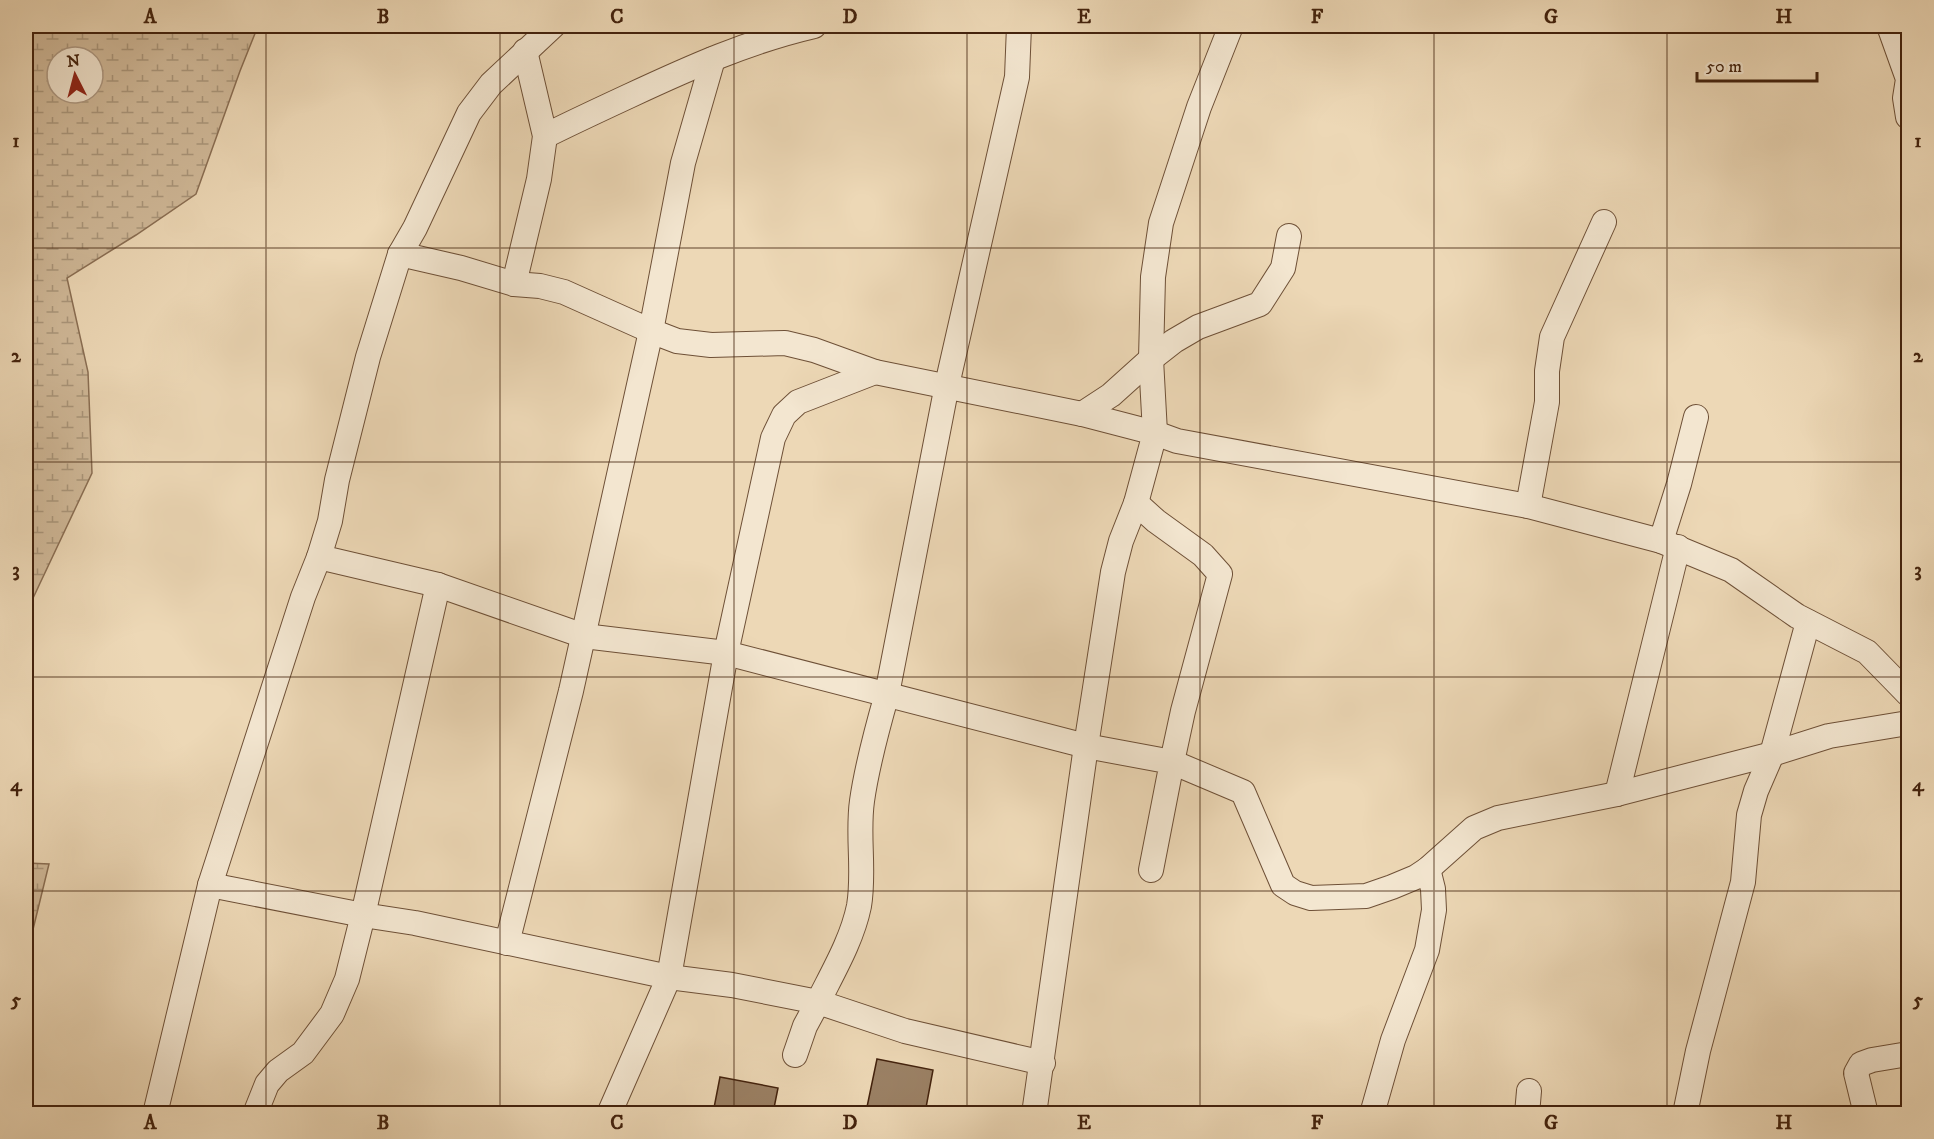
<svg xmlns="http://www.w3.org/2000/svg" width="1934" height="1139" font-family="'IM FELL DW Pica',serif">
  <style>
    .wetland { fill: url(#wetland-marsh); stroke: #8a6e53; stroke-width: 1.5; fill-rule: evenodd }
    .building { fill: #9b8165; stroke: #43220d; stroke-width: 1.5 }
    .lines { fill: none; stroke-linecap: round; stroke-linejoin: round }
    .minor-casing { stroke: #6e5037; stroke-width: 26 }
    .minor { stroke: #f3e6d0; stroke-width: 24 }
    .grid { fill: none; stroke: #43220d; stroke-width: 1.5; stroke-opacity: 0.55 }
    .neatline { fill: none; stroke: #43220d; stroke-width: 2 }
    .grid-label { font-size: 20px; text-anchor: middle; font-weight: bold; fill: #43220d }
  </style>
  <defs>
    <pattern id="wetland-marsh" width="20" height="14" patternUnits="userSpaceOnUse" patternTransform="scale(1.5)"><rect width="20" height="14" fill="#d0b999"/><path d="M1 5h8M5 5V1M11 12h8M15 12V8" fill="none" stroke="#aa967b"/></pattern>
  </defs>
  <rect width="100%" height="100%" fill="#edd8b6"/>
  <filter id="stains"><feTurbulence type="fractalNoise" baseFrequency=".00333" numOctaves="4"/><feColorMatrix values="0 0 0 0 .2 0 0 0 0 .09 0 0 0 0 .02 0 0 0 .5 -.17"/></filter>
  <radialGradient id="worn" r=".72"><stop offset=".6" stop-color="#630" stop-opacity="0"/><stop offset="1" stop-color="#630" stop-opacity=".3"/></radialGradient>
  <g class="wetland">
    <path d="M 26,26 L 258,26 L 240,71 L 196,194 L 136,235 L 67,278 L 88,372 L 92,473 L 26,613 ZM 57,57 L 93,57 L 93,93 L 57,93 Z"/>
    <polygon points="26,863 49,864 26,958"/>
  </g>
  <g class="building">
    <polygon points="877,1059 933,1070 925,1113 897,1113 867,1107"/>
    <polygon points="720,1077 778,1088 773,1113 713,1113"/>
  </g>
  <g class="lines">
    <g class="minor-casing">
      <g id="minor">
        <path d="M 1019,26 L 1017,77 L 947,385 L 887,694 C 877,729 867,765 862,801 C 857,836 865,871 859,906 C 852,940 833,972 818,1002 L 905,1031 L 1043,1063"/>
        <polyline points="1889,26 1908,79 1905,98 1908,117"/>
        <path d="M 545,136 C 573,122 601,109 629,96 C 689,68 749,41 814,26"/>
        <polyline points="400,254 461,268 514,284 540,286 564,292 651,331 683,163 713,59"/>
        <polyline points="514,284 539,179 545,136 525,51"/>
        <polyline points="1082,414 1111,395 1151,359 1174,341 1198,327 1260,304 1283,268 1289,236"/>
        <polyline points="1136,503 1156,521 1203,555 1220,574 1183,711 1172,762 1243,792 1283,885 1295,893 1311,898 1366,896 1392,887 1416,877 1428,869 1474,828 1498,818 1617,794 1772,754 1829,736 1908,723"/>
        <polyline points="1528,506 1547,402 1547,371 1552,337 1604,222"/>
        <polyline points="1661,541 1731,570 1797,616 1867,652 1908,694"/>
        <polyline points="319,557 438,585 584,636 726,653 1086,746 1172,762 1151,870"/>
        <polyline points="1617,794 1678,547"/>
        <polyline points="210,885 363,915 415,923 669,977 732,985 818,1002 805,1026 795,1055"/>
        <polyline points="507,943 571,691 651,331 677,341 711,345 785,343 814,350 875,372 1082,414 1155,433 1177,441 1528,506 1661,541 1679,484 1696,417"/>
        <polyline points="155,1114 210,885 303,597 319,557 330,521 337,480 368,357 400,254 415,228 469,113 491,84 553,26"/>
        <polyline points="255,1114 267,1084 278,1071 303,1053 332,1014 347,979 363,915 438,585"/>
        <polyline points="609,1114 669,977 726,653 773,438 784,415 798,402 875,372"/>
        <polyline points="1034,1114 1086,746 1113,572 1121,541 1136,503 1155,433 1151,359 1153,277 1161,223 1199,107 1231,26"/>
        <polyline points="1372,1114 1393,1040 1427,950 1434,910 1433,889 1428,869"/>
        <polyline points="1527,1114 1529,1091"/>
        <polyline points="1685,1114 1698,1051 1743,882 1749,815 1756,791 1772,754 1808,622"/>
        <polyline points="1866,1114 1856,1073 1861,1064 1872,1060 1908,1054"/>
      </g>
    </g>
    <use href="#minor" class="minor"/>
  </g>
  <path class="grid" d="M 266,26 L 266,1114M 500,26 L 500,1114M 734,26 L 734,1114M 967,26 L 967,1114M 1200,26 L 1200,1114M 1434,26 L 1434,1114M 1667,26 L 1667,1114M 26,248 L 1908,248M 26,462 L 1908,462M 26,677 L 1908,677M 26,891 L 1908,891"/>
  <rect width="1934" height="1139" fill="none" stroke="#edd8b6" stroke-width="66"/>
  <g transform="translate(75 75) rotate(354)"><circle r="28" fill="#f3e6d0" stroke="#ad9882" stroke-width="1.5"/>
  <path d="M0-4.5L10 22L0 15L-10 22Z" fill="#8f2418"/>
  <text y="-9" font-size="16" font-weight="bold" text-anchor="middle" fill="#43220d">N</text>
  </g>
  <path d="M1697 72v9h120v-9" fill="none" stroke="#43220d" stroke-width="3"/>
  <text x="1706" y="72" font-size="18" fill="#43220d" stroke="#f3e6d0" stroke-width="4.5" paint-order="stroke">50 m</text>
  <rect x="33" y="33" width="1868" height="1073" class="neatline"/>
  <g class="grid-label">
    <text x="150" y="23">A</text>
    <text x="383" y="23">B</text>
    <text x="617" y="23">C</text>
    <text x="850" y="23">D</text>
    <text x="1084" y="23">E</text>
    <text x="1317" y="23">F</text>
    <text x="1551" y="23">G</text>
    <text x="1784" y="23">H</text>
    <text x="16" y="147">1</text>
    <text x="1918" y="147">1</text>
    <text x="16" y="362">2</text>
    <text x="1918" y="362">2</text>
    <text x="16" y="576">3</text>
    <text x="1918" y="576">3</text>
    <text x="16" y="791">4</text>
    <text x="1918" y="791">4</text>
    <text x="16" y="1006">5</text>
    <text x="1918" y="1006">5</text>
    <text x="150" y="1129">A</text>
    <text x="383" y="1129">B</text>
    <text x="617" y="1129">C</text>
    <text x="850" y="1129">D</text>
    <text x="1084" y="1129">E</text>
    <text x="1317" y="1129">F</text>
    <text x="1551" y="1129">G</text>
    <text x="1784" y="1129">H</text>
  </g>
  <rect width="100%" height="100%" filter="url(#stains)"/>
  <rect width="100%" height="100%" fill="url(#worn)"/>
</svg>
